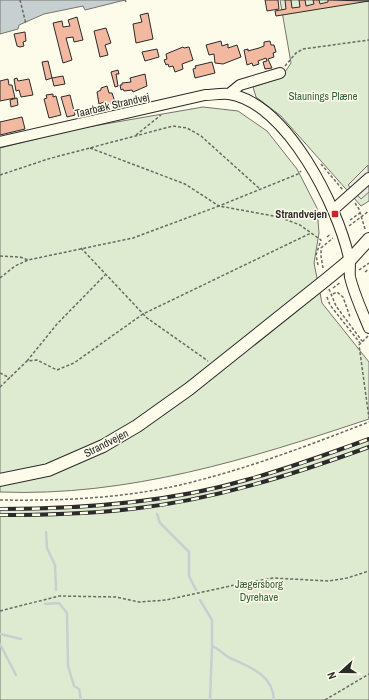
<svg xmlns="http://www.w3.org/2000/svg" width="369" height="700" font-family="'Archivo Narrow',sans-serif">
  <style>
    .green { fill: #deebd1; stroke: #74746e }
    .parking { fill: #eceadb; stroke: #74746e }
    .water { fill: #c7d0d0; stroke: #74746e }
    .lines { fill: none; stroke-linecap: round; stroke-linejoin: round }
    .stream { stroke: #c7d0d0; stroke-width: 2.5 }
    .building { fill: #f2b8a0; stroke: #2b2b2b }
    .minor-casing { stroke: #2b2b2b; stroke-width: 12 }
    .major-casing { stroke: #2b2b2b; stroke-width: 14 }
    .path { stroke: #6a6964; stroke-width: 1.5; stroke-dasharray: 3 2; stroke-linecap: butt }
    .minor { stroke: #fdfbea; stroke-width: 10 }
    .major { stroke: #fdfbea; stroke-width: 12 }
    .rail-casing { stroke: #2b2b2b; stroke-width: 4 }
    .rail { stroke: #fdfbea; stroke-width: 2.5; stroke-dasharray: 8; stroke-linecap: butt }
    .poi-dot { fill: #c62828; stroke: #fdfbea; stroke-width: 1.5 }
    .labels { text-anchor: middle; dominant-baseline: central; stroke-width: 3; stroke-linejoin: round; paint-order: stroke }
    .park-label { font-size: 11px; fill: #34623c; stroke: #fdfbea }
    .street-label { font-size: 11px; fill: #2b2b2b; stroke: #fdfbea }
    .poi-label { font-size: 11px; font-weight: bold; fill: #2b2b2b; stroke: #fdfbea; text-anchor: end }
  </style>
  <rect width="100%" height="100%" fill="#fdfbea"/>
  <g class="green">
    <polygon points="280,0 369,0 369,201 361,206 281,116 256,97 253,87 281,78 291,63"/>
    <path d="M 203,107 L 238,111 L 267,131 L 297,169 L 317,208 L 319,233 L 314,263 L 322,303 L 369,362 L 369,419 C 249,459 128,497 0,492 L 0,148 L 76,129 Z"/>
    <path d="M 369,439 L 369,700 L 0,700 L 0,509 C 82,508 167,503 246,480 C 287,469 328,454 369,439 Z"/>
  </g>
  <polygon class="parking" points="368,165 369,192 361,199 348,185"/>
  <polygon class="water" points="0,0 125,0 85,10 83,6 44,14 19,25 18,29 0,34"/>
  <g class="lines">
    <g class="stream">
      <polyline points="157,514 160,523 189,552 189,576 196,590"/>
      <polyline points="46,532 47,548 55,565 56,590"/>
      <path d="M 200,600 L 212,620 L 212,646 C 220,649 223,655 230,658 C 250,667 273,675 274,700"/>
      <polyline points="45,604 59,603 67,613 68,666 74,686 79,689 81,700"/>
      <polyline points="0,634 21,639"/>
      <polyline points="0,644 16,675"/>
      <polyline points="210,700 212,647"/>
    </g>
  </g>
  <g class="building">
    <polygon points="265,0 278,0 279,9 267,11"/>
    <polygon points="285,0 291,0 292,8 300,7 299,0 305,0 306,6 314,4 313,0 319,0 320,4 328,2 328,0 369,1 276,16 275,11 286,9"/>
    <polygon points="148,13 153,39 136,43 133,24 142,22 140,15"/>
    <polygon points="77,17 83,40 74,42 73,37 66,38 72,60 63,63 53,23 62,21 63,27 70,26 68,20"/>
    <polygon points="106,28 111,43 105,45 108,55 100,57 94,31"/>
    <polygon points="25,32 26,41 23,42 24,46 20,47 17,46 14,34"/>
    <polygon points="221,41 222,46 228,44 228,48 237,45 241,57 223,64 215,63 214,54 209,55 206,45"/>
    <polygon points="270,41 271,45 274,45 276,52 273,53 274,57 268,59 272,68 265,69 263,62 267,61 266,58 258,61 259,64 253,66 252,63 247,65 244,50 248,49 248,51 259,48 264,46 264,42"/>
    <polygon points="183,47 184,48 189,47 193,60 182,64 183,69 175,72 173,66 169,67 168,64 166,65 164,60 167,59 166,54"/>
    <polygon points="157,49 159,57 145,61 142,52"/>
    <polygon points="48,61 52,78 63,76 65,84 54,86 52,78 46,80 42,62"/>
    <polygon points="212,62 215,73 195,78 193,69 196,68 195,66"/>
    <polygon points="118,70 119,74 116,74 118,86 115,87 111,72"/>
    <polygon points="145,74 147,86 133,92 132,90 124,91 123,89 121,90 120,85 122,85 122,83 131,82 130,78"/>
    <polygon points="17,78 18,81 29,79 33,95 21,97 19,90 16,91 14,79"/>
    <polygon points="8,79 9,85 12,85 15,98 0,101 0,81"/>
    <polygon points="107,86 109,93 112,93 115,102 105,105 104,102 99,104 97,92 101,90 101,88"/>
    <polygon points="53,94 53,97 56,96 61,115 49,118 44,99 47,98 46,95"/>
    <polygon points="70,95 75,115 67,117 61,97"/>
    <polygon points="17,98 18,105 11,107 10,100"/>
    <polygon points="22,117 25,129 0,135 0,122"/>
  </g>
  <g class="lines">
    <g class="minor-casing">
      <g id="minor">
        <polyline points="229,94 240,85 280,73"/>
        <path d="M 0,142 L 205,95 C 212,95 221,93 229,94 C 287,103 338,207 349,258 C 351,264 349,271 350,277 C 354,294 362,311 369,328"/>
        <polyline points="333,210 369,178"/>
      </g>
    </g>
    <g class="major-casing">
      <polyline id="major" points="0,480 48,470 103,446 137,426 189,389 327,279 350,260 369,239"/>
    </g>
    <g class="path">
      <polyline points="20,0 26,24"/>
      <polyline points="125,0 126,2"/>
      <polyline points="285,66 296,53 303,49 369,40"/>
      <polyline points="136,135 161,115"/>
      <polyline points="90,148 185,184 219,206 298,174 301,171"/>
      <polyline points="321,164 343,190"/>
      <polyline points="0,175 48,159 173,126 187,128 201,136 260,189"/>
      <polyline points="355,203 359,209 365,229"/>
      <polyline points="350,220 360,213"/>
      <polyline points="349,226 369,211"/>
      <polyline points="327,237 331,234"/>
      <polyline points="81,248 147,318 208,361"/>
      <polyline points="0,256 20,257 28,260"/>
      <polyline points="323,268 321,256 321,248 333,238"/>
      <polyline points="359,270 369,263"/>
      <polyline points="365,272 369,269"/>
      <polyline points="0,278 15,266 28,260 133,238 219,206 279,217 300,225 321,240 316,255 318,265"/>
      <polyline points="333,288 341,282"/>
      <polyline points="329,289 336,306 362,341"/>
      <polyline points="333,294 337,292 343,297 350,317 349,318"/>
      <polyline points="327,297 330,305 360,343"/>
      <polyline points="368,336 359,345 369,418"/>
      <polyline points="27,361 57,324 105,275"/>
      <polyline points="0,373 10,378"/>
      <polyline points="0,387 27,361 37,360 57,370 74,363 143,314 311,233"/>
      <path d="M 0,500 C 66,501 133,498 196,481 C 255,466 312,444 369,422"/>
      <polyline points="0,611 59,596 116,597 139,602 166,600 244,583 273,578 329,581 347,578 369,571"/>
      <polyline points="325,700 369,674"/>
    </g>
    <use href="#minor" class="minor"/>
    <use href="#major" class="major"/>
    <g class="rail-casing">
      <g id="rail">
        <path d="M 0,509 C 82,509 167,503 246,480 C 287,469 328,454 369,439"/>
        <path d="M 0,515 C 44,515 87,514 131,509 C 213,500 292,475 369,447"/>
      </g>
    </g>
    <use href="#rail" class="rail"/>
  </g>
  <rect class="poi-dot" x="331" y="210" width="8" height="8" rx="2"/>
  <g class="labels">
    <g class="park-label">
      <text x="323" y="96">Staunings Plæne</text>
      <text x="259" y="584">Jægersborg<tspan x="259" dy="13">Dyrehave</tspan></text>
    </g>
    <g class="street-label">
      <text transform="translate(112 105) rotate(-13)">Taarbæk Strandvej</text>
      <text transform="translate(106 443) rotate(-27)">Strandvejen</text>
    </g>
    <g class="poi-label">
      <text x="327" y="214">Strandvejen</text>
    </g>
  </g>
  <g transform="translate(341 672) rotate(249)" stroke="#fdfbea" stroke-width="3" paint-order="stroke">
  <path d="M0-3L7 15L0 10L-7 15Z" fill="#2b2b2b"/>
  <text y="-6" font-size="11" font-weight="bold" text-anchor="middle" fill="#2b2b2b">N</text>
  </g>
</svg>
